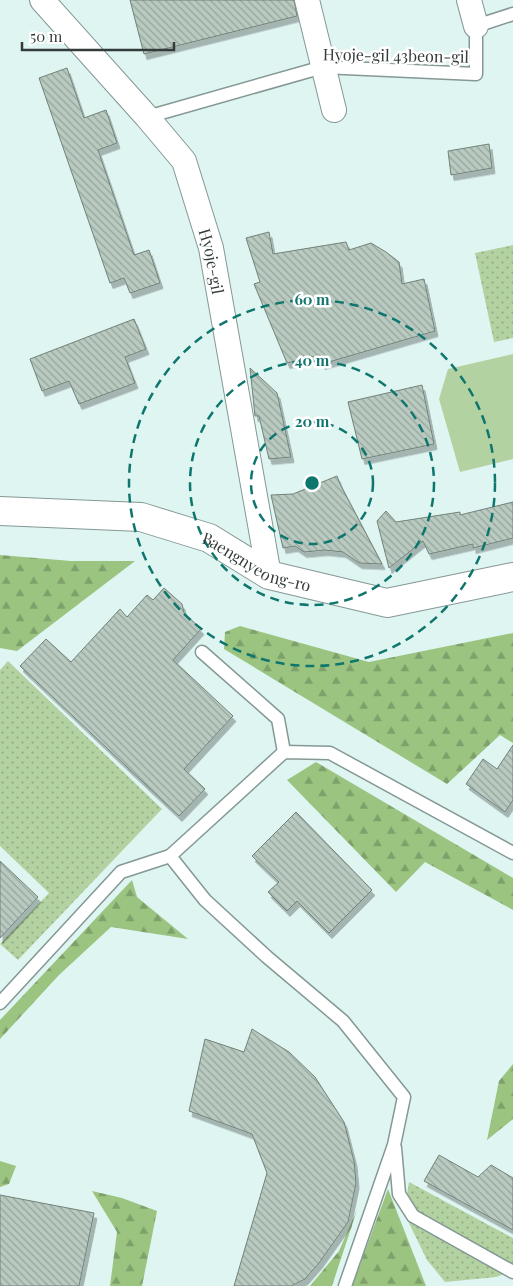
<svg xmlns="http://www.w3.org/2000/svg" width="513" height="1286" font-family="'Playfair Display',serif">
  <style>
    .grass { fill: url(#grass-dots) }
    .forest { fill: url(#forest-firs) }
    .garden { fill: #b3d2a1 }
    .building { fill: url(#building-back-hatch); stroke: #728279; filter: url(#shadow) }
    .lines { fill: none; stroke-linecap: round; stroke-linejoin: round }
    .service-casing { stroke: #849895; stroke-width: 15 }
    .minor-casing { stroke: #849895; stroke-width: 26 }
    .tertiary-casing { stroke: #849895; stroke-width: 30 }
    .service { stroke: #fff; stroke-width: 12 }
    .minor { stroke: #fff; stroke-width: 24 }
    .tertiary { stroke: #fff; stroke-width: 28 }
    .ring { fill: none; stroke: #0f766e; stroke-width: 2.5; stroke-dasharray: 9 6 }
    .labels { text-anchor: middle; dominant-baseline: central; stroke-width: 5; stroke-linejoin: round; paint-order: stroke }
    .street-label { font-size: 16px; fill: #343c3b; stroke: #fff }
    .centre { fill: #0f766e; stroke: #fff; stroke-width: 2.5 }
    .ring-label { font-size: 15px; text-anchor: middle; font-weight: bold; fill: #0f766e; stroke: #fff; stroke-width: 5; stroke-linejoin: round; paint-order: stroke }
  </style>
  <defs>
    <pattern id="grass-dots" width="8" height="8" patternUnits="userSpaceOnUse" patternTransform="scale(1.25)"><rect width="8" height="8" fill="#b3d2a1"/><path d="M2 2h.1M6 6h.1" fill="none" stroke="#92ac84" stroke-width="1.8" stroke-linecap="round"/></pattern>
    <pattern id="forest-firs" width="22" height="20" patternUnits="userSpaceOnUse" patternTransform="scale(1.25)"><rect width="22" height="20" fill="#9ac480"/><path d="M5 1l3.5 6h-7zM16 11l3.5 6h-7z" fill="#7ea06a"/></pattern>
    <pattern id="building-back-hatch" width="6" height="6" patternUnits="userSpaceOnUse" patternTransform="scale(1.25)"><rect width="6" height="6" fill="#b9cac0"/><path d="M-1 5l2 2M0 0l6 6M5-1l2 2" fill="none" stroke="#97a59d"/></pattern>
    <filter id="shadow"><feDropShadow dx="3" dy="5.5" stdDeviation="0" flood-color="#0004"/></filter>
  </defs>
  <rect width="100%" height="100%" fill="#dff5f2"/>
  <g class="grass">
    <polygon points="513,245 513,338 494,342 475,253"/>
    <polygon points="8,661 162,809 18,960 0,944 49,893 0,846 0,670"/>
    <polygon points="409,1182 513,1238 513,1271 496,1277 445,1282 427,1260 404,1213"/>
  </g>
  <g class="forest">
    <polygon points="0,555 71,561 135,561 17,651 0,648"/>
    <polygon points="240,626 369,662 513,633 513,743 500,735 447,784 224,649 225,632"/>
    <polygon points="316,762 513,878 513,910 425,862 396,892 287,780"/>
    <polygon points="132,880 137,897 188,939 111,927 59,975 0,1039 0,1020"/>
    <polygon points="513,1064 513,1119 487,1140 499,1081"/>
    <polygon points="0,1161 16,1166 9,1184 0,1187"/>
    <polygon points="388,1189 426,1286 352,1286"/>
    <polygon points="92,1191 122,1198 157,1211 142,1286 110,1286 117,1232"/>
    <polygon points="357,1210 332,1286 310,1286 339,1251"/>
  </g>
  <polygon class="garden" points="513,354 513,459 460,472 439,399 448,369"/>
  <g class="building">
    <polygon points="130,0 294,0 297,16 144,54"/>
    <polygon points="67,68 84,118 106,110 117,143 98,150 134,255 149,250 160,283 130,293 124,278 110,283 39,78"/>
    <polygon points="489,144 492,168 451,175 448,151"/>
    <polygon points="269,232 273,254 346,242 349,250 371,243 386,252 399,262 402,284 424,279 435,331 322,364 320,355 287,363 254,284 260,282 246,238"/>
    <polygon points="134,319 146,349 125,357 135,383 79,404 69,381 42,391 30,359"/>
    <polygon points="250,368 277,393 291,457 269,459 259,416 255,416"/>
    <polygon points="422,385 434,444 362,459 348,402"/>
    <polygon points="337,476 340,484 382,564 359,563 343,552 325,550 304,552 295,546 283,548 271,495 293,494"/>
    <polygon points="513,502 513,538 473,548 473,544 429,554 423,541 389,568 377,521 386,511 396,522 460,512 460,515"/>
    <polygon points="164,588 182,604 184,613 201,629 173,660 233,716 184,769 205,789 179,816 20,666 46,639 71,662 120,609 127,617 147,595 153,600"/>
    <polygon points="513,745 513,800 505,812 466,784 483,759 497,769"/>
    <polygon points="296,812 372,890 329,933 297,901 287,911 268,892 279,882 252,856"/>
    <polygon points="0,861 38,897 0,938"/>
    <polygon points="252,1029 289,1052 315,1077 344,1122 354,1161 356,1183 348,1222 319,1263 305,1279 291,1286 234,1286 267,1173 252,1134 189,1111 205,1039 244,1052"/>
    <polygon points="439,1155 478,1177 491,1165 513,1178 513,1230 424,1181"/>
    <polygon points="0,1195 94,1213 79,1286 0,1286"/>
  </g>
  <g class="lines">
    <g class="service-casing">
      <g id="service">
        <polyline points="147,117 323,67 476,74 476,26 513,14"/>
        <polyline points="202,652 278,719 284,752"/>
        <polyline points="170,856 205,900 267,957 343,1021 404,1097 394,1145 345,1286"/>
        <polyline points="0,1003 121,872 170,856 284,752 330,753 513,853"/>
        <polyline points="395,1148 399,1194 413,1216 513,1272"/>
      </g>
    </g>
    <g class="minor-casing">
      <g id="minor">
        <path id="s1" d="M 42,0 L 147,117 L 184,161 L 211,248 L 269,575"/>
        <polyline points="307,0 334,110"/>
        <polyline points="469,0 476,26"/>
      </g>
    </g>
    <g class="tertiary-casing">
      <g id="tertiary">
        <path id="s2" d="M 0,511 L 141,517 L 209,538 L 269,575 L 387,603 L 513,577"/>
      </g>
    </g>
    <use href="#service" class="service"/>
    <use href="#minor" class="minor"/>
    <use href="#tertiary" class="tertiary"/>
  </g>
  <g class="ring">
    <circle cx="312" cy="483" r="61"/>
    <circle cx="312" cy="483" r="122"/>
    <circle cx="312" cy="483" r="183"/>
  </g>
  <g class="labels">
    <g class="street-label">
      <text transform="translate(396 55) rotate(1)">Hyoje-gil 43beon-gil</text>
      <text stroke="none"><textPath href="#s1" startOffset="319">Hyoje-gil</textPath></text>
      <text stroke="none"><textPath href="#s2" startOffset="266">Baengnyeong-ro</textPath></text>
    </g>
  </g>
  <circle cx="312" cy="483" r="8" class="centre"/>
  <g class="ring-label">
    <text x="312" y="305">60 m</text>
    <text x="312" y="366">40 m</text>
    <text x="312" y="427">20 m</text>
  </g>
  <path d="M22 42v8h152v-8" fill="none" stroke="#343c3b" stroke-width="2.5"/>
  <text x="30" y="42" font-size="15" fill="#343c3b" stroke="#ffffff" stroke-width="4" paint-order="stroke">50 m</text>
</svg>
